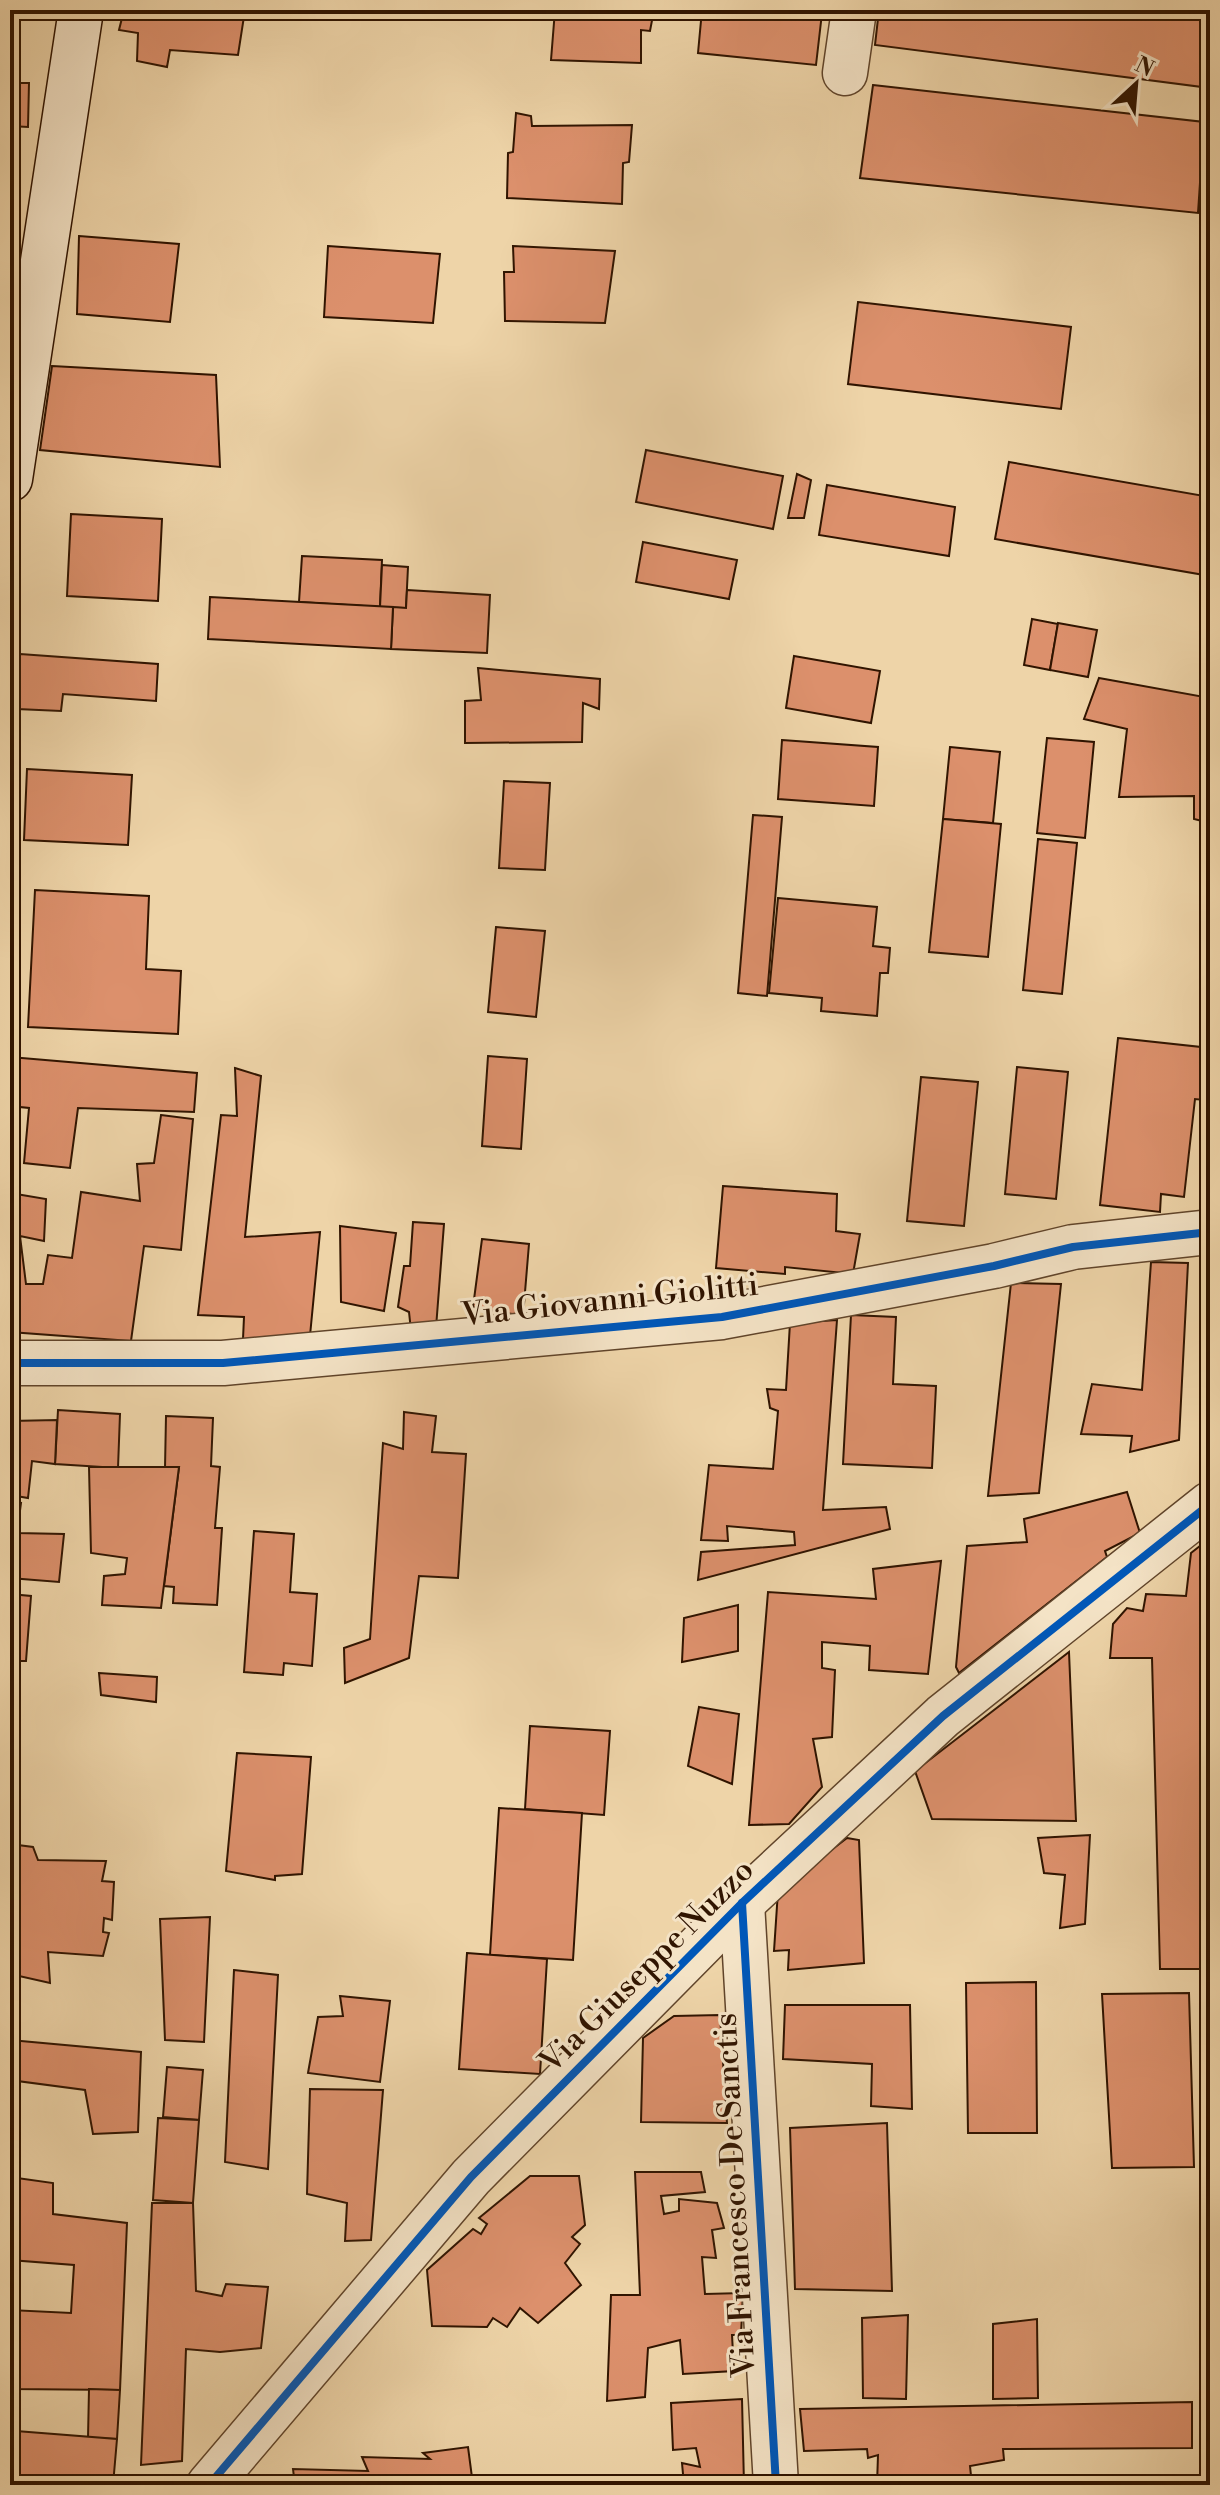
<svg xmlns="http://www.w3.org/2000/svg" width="1220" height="2495" font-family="'Libre Bodoni',serif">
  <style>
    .building { fill: #dc906c; stroke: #301400; stroke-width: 2 }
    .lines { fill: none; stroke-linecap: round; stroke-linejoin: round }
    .street-casing { stroke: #60442a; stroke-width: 47 }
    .secondary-casing { stroke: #301400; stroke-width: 47 }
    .street { stroke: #f4e3c6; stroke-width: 44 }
    .secondary { stroke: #f4e3c6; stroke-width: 44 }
    .cycleway-casing { stroke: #f4e3c6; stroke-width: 13 }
    .cycleway { stroke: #0057b8; stroke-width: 8 }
    .labels { text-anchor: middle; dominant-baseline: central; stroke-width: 6; stroke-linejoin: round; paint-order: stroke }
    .street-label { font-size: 32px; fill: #301400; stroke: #f4e3c6 }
  </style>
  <rect width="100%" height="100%" fill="#eed4a8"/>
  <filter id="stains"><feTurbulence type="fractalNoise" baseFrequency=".0025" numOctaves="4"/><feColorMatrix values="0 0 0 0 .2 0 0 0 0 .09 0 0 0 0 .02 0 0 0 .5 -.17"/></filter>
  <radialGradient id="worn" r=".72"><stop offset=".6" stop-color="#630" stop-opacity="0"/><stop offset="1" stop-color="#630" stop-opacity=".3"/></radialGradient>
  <g class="building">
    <polygon points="124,10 245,10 238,55 170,50 167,67 137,61 138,33 119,30"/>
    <polygon points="555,10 654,10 650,31 641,30 641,63 551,60"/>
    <polygon points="702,10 822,13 816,65 698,53"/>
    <polygon points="879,10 1150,10 1210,18 1210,88 875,45"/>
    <polygon points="10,83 29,83 28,127 10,126"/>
    <polygon points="873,85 1204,122 1198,213 860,178"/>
    <polygon points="516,113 531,116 532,126 632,125 629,162 623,163 622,204 507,198 508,153 513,152"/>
    <polygon points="79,236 179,244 170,322 77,314"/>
    <polygon points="328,246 440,254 433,323 324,317"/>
    <polygon points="513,246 615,251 605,323 505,321 504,272 514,272"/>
    <polygon points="858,302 1071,327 1061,409 848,384"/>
    <polygon points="52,366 216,375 220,467 40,450"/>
    <polygon points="646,450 783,476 773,529 636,502"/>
    <polygon points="1009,462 1210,497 1210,576 995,539"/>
    <polygon points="797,474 811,480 804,518 788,518"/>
    <polygon points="827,485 955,507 949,556 819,535"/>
    <polygon points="71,514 162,519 158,601 67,596"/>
    <polygon points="643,542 737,560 729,599 636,582"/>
    <polygon points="302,556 382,560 380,607 299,602"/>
    <polygon points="382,565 408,567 406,608 380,607"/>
    <polygon points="407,590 490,595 487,653 391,649 393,607 406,608"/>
    <polygon points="210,597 393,607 391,649 208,639"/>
    <polygon points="1032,619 1058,624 1050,670 1024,665"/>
    <polygon points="1058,623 1097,630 1088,677 1050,670"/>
    <polygon points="20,654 158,664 156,701 63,694 61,711 17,709"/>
    <polygon points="794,656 880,671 871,723 786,708"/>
    <polygon points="478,668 600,679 599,709 583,703 582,742 465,743 465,701 481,700"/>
    <polygon points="1099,678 1210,698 1210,823 1194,819 1194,796 1119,797 1127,729 1084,719"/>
    <polygon points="1047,738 1094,742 1085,838 1037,833"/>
    <polygon points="782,740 878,747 874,806 778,799"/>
    <polygon points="950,747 1000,752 993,823 943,819"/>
    <polygon points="27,769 132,775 128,845 24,840"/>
    <polygon points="504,781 550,783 545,870 499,868"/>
    <polygon points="753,815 782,817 767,996 738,993"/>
    <polygon points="943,819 1001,824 988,957 929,952"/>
    <polygon points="1038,839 1077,843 1062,994 1023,990"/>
    <polygon points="35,890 149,896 146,969 181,971 178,1034 28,1027"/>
    <polygon points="778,898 877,907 873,946 890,948 888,973 880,973 877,1016 821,1011 822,998 769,993"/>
    <polygon points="496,927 545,931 536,1017 488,1012"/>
    <polygon points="1118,1038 1210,1048 1204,1100 1195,1099 1184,1197 1161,1194 1160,1212 1100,1205"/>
    <polygon points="488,1056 527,1059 521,1149 482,1146"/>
    <polygon points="10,1057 197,1073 194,1112 78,1108 70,1168 24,1163 29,1108 10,1106"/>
    <polygon points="1017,1067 1068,1072 1056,1199 1005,1194"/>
    <polygon points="235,1068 261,1076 245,1237 320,1232 309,1346 243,1339 244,1317 198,1315 221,1115 237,1116"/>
    <polygon points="921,1077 978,1082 964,1226 907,1221"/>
    <polygon points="161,1115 193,1119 181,1250 144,1246 131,1341 10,1332 10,1193 46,1199 44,1241 20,1236 26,1284 43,1284 48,1255 72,1258 81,1192 140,1201 137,1164 154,1163"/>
    <polygon points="1210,1158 1210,1207 1203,1205"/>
    <polygon points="723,1186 837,1194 836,1231 860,1234 853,1274 785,1267 785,1274 716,1268"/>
    <polygon points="413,1222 444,1224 435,1341 412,1340 409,1312 398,1307 404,1266 410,1266"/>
    <polygon points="340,1226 396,1233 384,1311 341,1302"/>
    <polygon points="482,1239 529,1244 523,1316 473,1307"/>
    <polygon points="1151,1262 1188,1263 1179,1440 1130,1452 1132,1436 1081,1434 1092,1384 1142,1390"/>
    <polygon points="1011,1283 1061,1284 1039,1493 988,1496"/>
    <polygon points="851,1315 896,1317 893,1384 936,1386 932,1468 843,1464"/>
    <polygon points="837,1320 823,1510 886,1507 890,1529 698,1580 701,1552 795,1545 794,1532 727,1526 728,1541 701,1540 709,1465 773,1469 778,1411 770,1408 767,1389 786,1390 790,1323"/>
    <polygon points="58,1410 120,1414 118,1468 55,1464"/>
    <polygon points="404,1412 436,1416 432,1452 466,1454 458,1578 419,1576 409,1658 345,1683 344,1648 370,1639 383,1443 403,1449"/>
    <polygon points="166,1416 213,1418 211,1466 220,1467 215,1528 222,1528 217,1605 173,1603 174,1587 164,1586 179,1467 165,1468"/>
    <polygon points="57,1420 55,1464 32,1461 28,1498 10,1495 10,1421"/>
    <polygon points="89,1467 179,1467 161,1608 102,1605 104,1576 125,1574 127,1558 91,1553"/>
    <polygon points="1127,1492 1140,1533 1105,1551 1107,1557 959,1673 956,1667 967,1546 1027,1542 1024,1519"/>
    <polygon points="10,1502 21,1503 17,1533 64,1534 59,1582 10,1578"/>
    <polygon points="254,1531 294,1534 290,1592 317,1594 312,1666 284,1663 283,1675 244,1672"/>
    <polygon points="1210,1538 1210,1678 1204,1678 1209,1969 1160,1969 1152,1658 1110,1658 1113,1624 1127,1608 1143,1611 1146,1594 1186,1596 1191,1553"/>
    <polygon points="941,1561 928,1674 869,1670 870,1646 822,1642 822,1668 835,1670 832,1737 813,1739 822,1787 789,1824 749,1825 768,1592 876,1599 873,1569"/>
    <polygon points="10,1594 31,1596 26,1661 16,1661 10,1724"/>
    <polygon points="738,1605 738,1651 682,1662 684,1618"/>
    <polygon points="1069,1652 1076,1821 932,1819 915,1771"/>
    <polygon points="99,1673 157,1677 156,1702 101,1695"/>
    <polygon points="699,1707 739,1714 732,1784 688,1766"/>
    <polygon points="530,1726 610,1731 604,1815 525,1809"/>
    <polygon points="237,1753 311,1757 302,1874 275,1876 275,1880 226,1871"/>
    <polygon points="499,1808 582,1813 573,1960 490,1955"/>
    <polygon points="1090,1835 1085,1924 1060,1928 1065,1875 1044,1873 1038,1838"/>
    <polygon points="847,1838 859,1840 864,1963 788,1970 789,1950 774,1951 778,1891"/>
    <polygon points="10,1844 33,1847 38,1860 106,1861 102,1881 114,1882 112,1920 104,1918 103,1932 109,1933 103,1956 48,1952 50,1983 10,1974"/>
    <polygon points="210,1917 204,2042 165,2040 160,1919"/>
    <polygon points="467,1953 547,1959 540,2074 459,2069"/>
    <polygon points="234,1970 278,1975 268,2169 225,2162"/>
    <polygon points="1036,1982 1037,2133 968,2133 966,1983"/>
    <polygon points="1189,1993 1194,2167 1112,2168 1102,1994"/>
    <polygon points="340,1996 390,2001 380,2082 308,2073 318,2017 343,2016"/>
    <polygon points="785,2005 910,2005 912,2109 871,2106 872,2064 783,2059"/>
    <polygon points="720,2015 727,2123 641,2122 643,2038 674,2016"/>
    <polygon points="1205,2022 1210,2022 1207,2134"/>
    <polygon points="10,2040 141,2052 138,2132 93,2134 85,2090 10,2080"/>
    <polygon points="167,2067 203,2070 199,2120 163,2117"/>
    <polygon points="310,2089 383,2090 371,2240 345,2241 347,2203 307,2194"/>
    <polygon points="158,2118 199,2120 193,2203 153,2200"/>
    <polygon points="887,2123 892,2291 795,2289 790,2128"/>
    <polygon points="635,2172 701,2172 705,2192 661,2196 664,2214 679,2211 679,2199 717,2203 724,2228 712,2230 716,2258 702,2257 705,2294 743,2293 741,2335 732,2335 734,2371 683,2374 680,2340 648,2348 645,2397 607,2401 611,2295 640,2295"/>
    <polygon points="530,2176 579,2176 585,2225 572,2237 580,2244 565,2263 581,2285 538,2323 520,2308 507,2327 493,2318 487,2327 432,2326 427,2270 473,2229 481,2234 487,2224 479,2218"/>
    <polygon points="10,2177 53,2183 53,2214 127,2223 120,2390 10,2389 10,2310 71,2313 74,2265 10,2260"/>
    <polygon points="152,2203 193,2203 196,2291 222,2296 226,2284 268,2287 261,2348 220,2352 186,2349 182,2461 141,2465"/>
    <polygon points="908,2315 906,2399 863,2398 862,2318"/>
    <polygon points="1037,2319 1038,2398 993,2399 993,2324"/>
    <polygon points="89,2389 120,2390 117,2439 88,2438"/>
    <polygon points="742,2399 744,2485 684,2485 682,2463 700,2467 696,2448 673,2450 671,2403"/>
    <polygon points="1192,2402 1192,2448 1003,2449 1004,2460 970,2466 972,2485 877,2485 878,2455 868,2458 867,2449 804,2451 800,2409"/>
    <polygon points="10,2431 16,2431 14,2485 24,2485 10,2485"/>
    <polygon points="16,2431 117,2439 113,2485 14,2485"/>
    <polygon points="468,2447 473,2485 295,2485 293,2469 368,2471 362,2457 430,2459 423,2453"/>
  </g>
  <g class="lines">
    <g class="street-casing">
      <g id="street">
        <polyline points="845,73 854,10"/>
        <polyline points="10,1363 223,1363 722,1317 994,1266 1073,1247 1210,1232"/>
        <polyline points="742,1903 776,2485"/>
        <polyline points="209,2485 471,2177 742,1903 943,1716 1210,1504"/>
      </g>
    </g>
    <g class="secondary-casing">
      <polyline id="secondary" points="10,479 81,10"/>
    </g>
    <use href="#street" class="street"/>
    <use href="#secondary" class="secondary"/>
    <g class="cycleway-casing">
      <g id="cycleway">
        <polyline points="10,1363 223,1363 722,1317 994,1266 1073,1247 1210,1232"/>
        <polyline points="742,1903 776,2485"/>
        <polyline points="209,2485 471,2177 742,1903 943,1716 1210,1504"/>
      </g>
    </g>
    <use href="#cycleway" class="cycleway"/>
  </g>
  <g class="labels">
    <g class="street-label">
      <text transform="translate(610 1300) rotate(-6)">Via Giovanni Giolitti</text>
      <text transform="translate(647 1966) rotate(-45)">Via Giuseppe Nuzzo</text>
      <text transform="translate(735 2195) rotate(-93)">Via Francesco De Sanctis</text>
    </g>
  </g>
  <rect width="1220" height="2495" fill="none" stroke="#eed4a8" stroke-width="40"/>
  <rect x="12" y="12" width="1196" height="2471" fill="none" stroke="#301400" stroke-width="4"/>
  <rect x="20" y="20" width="1180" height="2455" fill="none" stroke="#301400" stroke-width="2"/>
  <g transform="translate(1136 84) rotate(26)" stroke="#f4e3c6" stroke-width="6" paint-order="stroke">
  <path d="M0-6L14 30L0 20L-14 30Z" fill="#301400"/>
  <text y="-12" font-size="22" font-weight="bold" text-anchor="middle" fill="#301400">N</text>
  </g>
  <rect width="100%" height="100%" filter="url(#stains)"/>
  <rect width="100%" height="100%" fill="url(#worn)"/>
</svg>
